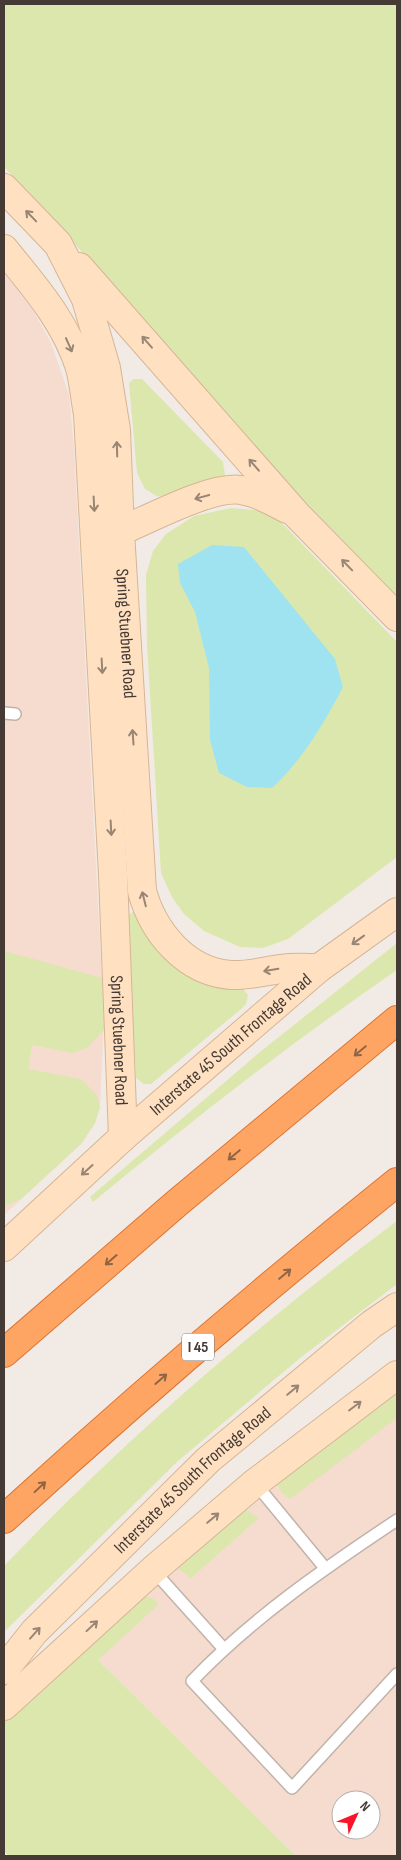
<svg xmlns="http://www.w3.org/2000/svg" width="401" height="1860" font-family="'Sofia Sans Condensed',sans-serif">
  <style>
    .commercial { fill: #f5dccf; fill-rule: evenodd }
    .green { fill: #dbe7ad }
    .water { fill: #a0e3f0 }
    .lines { fill: none; stroke-linecap: round; stroke-linejoin: round }
    .service-casing { stroke: #c1b3aa; stroke-width: 14 }
    .secondary-casing { stroke: #d6b596; stroke-width: 30 }
    .motorway-casing { stroke: #dd7534; stroke-width: 30 }
    .service { stroke: #fff; stroke-width: 11 }
    .secondary { stroke: #ffe1c2; stroke-width: 28 }
    .motorway { stroke: #fea564; stroke-width: 28 }
    .oneway { stroke: #998574 }
    .oneway2 { stroke: #8f6547 }
    .labels { text-anchor: middle; dominant-baseline: central; stroke-width: 4; stroke-linejoin: round; paint-order: stroke }
    .shield { fill: #fff; stroke: #7d7571; stroke-width: 1 }
    .shield-label { font-size: 16px; font-weight: bold; fill: #453a34 }
    .street-label { font-size: 18px; fill: #453a34; stroke: #fff }
  </style>
  <rect width="100%" height="100%" fill="#f2ebe5"/>
  <g class="commercial">
    <polygon points="4,273 27,299 51,343 69,395 74,448 104,1018 100,1107 95,1123 81,1144 4,1215"/>
    <path d="M 397,1385 L 397,1856 L 296,1856 L 82,1644 L 130,1600 ZM 341,1800 L 371,1800 L 371,1830 L 341,1830 Z"/>
  </g>
  <g class="green">
    <polygon points="4,4 397,4 397,597 249,445 42,206 4,167"/>
    <polygon points="134,379 142,379 223,462 225,475 223,482 171,499 157,496 145,489 137,473 129,383"/>
    <polygon points="231,508 265,511 277,518 397,642 397,857 288,939 263,948 240,947 204,931 184,914 172,897 161,873 147,645 146,575 153,551 166,534 194,516"/>
    <polygon points="133,912 139,914 233,985 243,989 248,995 246,1004 241,1009 151,1084 144,1084 136,1078 127,915"/>
    <path d="M 397,943 L 397,970 C 292,1042 191,1121 93,1202 L 90,1197 L 260,1052 Z"/>
    <polygon points="4,951 102,978 104,1030 87,1048 72,1053 32,1045 28,1069 81,1079 96,1094 100,1107 95,1123 81,1144 21,1199 4,1206"/>
    <path d="M 397,1221 L 397,1284 L 300,1358 L 178,1461 L 4,1632 L 4,1566 C 124,1440 257,1325 397,1221 Z"/>
    <polygon points="397,1385 397,1418 290,1499 281,1492 276,1482"/>
    <polygon points="243,1508 259,1518 191,1578 175,1566"/>
    <polygon points="140,1596 152,1598 159,1604 98,1660 296,1856 9,1856 4,1851 4,1722 82,1644"/>
  </g>
  <path class="water" d="M 212,545 L 244,547 L 335,659 L 343,687 C 323,725 303,759 272,788 L 247,787 L 219,773 L 210,740 L 209,668 L 195,612 L 180,583 L 178,564 Z"/>
  <g class="lines">
    <g class="service-casing">
      <g id="service">
        <polyline points="4,713 15,714"/>
        <polyline points="255,1483 325,1568"/>
        <path d="M 397,1520 C 325,1568 252,1618 192,1681 L 292,1788 L 397,1674"/>
        <polyline points="153,1570 223,1648"/>
      </g>
    </g>
    <g class="secondary-casing">
      <g id="secondary">
        <path id="s1" d="M 4,188 L 58,244 L 86,299 L 106,368 L 116,430 L 120,532 L 142,891 C 153,932 186,972 231,975 C 248,976 265,971 281,969 C 293,967 307,968 319,968"/>
        <path id="s2" d="M 4,249 C 34,286 66,322 80,368 C 84,383 85,399 88,414 L 113,875 L 123,1137"/>
        <polyline points="79,267 297,515 397,617"/>
        <path d="M 104,538 C 137,526 208,485 241,490 C 258,493 272,501 287,509"/>
        <path id="s3" d="M 4,1247 L 123,1137 L 319,968 L 397,912"/>
        <path id="s4" d="M 4,1670 L 34,1632 L 208,1460 L 372,1324 L 397,1307"/>
        <polyline points="4,1706 153,1570 255,1483 397,1375"/>
      </g>
    </g>
    <g class="motorway-casing">
      <g id="motorway">
        <polyline points="4,1353 177,1203 397,1020"/>
        <path d="M 4,1519 C 131,1403 262,1290 397,1182"/>
      </g>
    </g>
    <use href="#service" class="service"/>
    <use href="#secondary" class="secondary"/>
    <use href="#motorway" class="motorway"/>
  </g>
  <defs><path id="oneway-shaft" d="M-6 0H5M1.5-3L5.5 0L1.5 3" fill="none" stroke-width="1.6" stroke-linecap="round" stroke-linejoin="round" transform="scale(1.25)"/></defs>
  <g class="oneway">
    <use href="#oneway-shaft" transform="translate(31 216) rotate(-134)"/>
    <use href="#oneway-shaft" transform="translate(147 342) rotate(-131)"/>
    <use href="#oneway-shaft" transform="translate(69 345) rotate(66)"/>
    <use href="#oneway-shaft" transform="translate(117 449) rotate(-92)"/>
    <use href="#oneway-shaft" transform="translate(254 465) rotate(-131)"/>
    <use href="#oneway-shaft" transform="translate(202 497) rotate(165)"/>
    <use href="#oneway-shaft" transform="translate(94 504) rotate(87)"/>
    <use href="#oneway-shaft" transform="translate(347 565) rotate(-134)"/>
    <use href="#oneway-shaft" transform="translate(102 666) rotate(87)"/>
    <use href="#oneway-shaft" transform="translate(133 737) rotate(-94)"/>
    <use href="#oneway-shaft" transform="translate(111 828) rotate(87)"/>
    <use href="#oneway-shaft" transform="translate(144 899) rotate(-104)"/>
    <use href="#oneway-shaft" transform="translate(358 940) rotate(144)"/>
    <use href="#oneway-shaft" transform="translate(271 970) rotate(171)"/>
    <use href="#oneway-shaft" transform="translate(87 1170) rotate(138)"/>
    <use href="#oneway-shaft" transform="translate(293 1390) rotate(-40)"/>
    <use href="#oneway-shaft" transform="translate(355 1406) rotate(-37)"/>
    <use href="#oneway-shaft" transform="translate(213 1518) rotate(-40)"/>
    <use href="#oneway-shaft" transform="translate(92 1626) rotate(-43)"/>
    <use href="#oneway-shaft" transform="translate(35 1633) rotate(-48)"/>
  </g>
  <g class="oneway2">
    <use href="#oneway-shaft" transform="translate(360 1051) rotate(140)"/>
    <use href="#oneway-shaft" transform="translate(234 1155) rotate(140)"/>
    <use href="#oneway-shaft" transform="translate(111 1260) rotate(139)"/>
    <use href="#oneway-shaft" transform="translate(285 1274) rotate(-40)"/>
    <use href="#oneway-shaft" transform="translate(161 1379) rotate(-41)"/>
    <use href="#oneway-shaft" transform="translate(40 1487) rotate(-43)"/>
  </g>
  <g class="labels">
    <rect class="shield" x="182" y="1333.5" width="32" height="27" rx="4"/>
    <g class="shield-label">
      <text x="198" y="1347">I 45</text>
    </g>
    <g class="street-label">
      <text stroke="none"><textPath href="#s1" startOffset="478">Spring Stuebner Road</textPath></text>
      <text stroke="none"><textPath href="#s2" startOffset="816">Spring Stuebner Road</textPath></text>
      <text stroke="none"><textPath href="#s3" startOffset="304">Interstate 45 South Frontage Road</textPath></text>
      <text stroke="none"><textPath href="#s4" startOffset="268">Interstate 45 South Frontage Road</textPath></text>
    </g>
  </g>
  <rect width="401" height="1860" fill="none" stroke="#453a34" stroke-width="10"/>
  <g transform="translate(356 1815) rotate(46)"><circle r="24" fill="#ffffff" stroke="#b5b0ae"/>
  <path d="M0-4L9 19L0 12L-9 19Z" fill="#fa1429"/>
  <text y="-8" font-size="14" font-weight="bold" text-anchor="middle" fill="#453a34">N</text>
  </g>
</svg>
